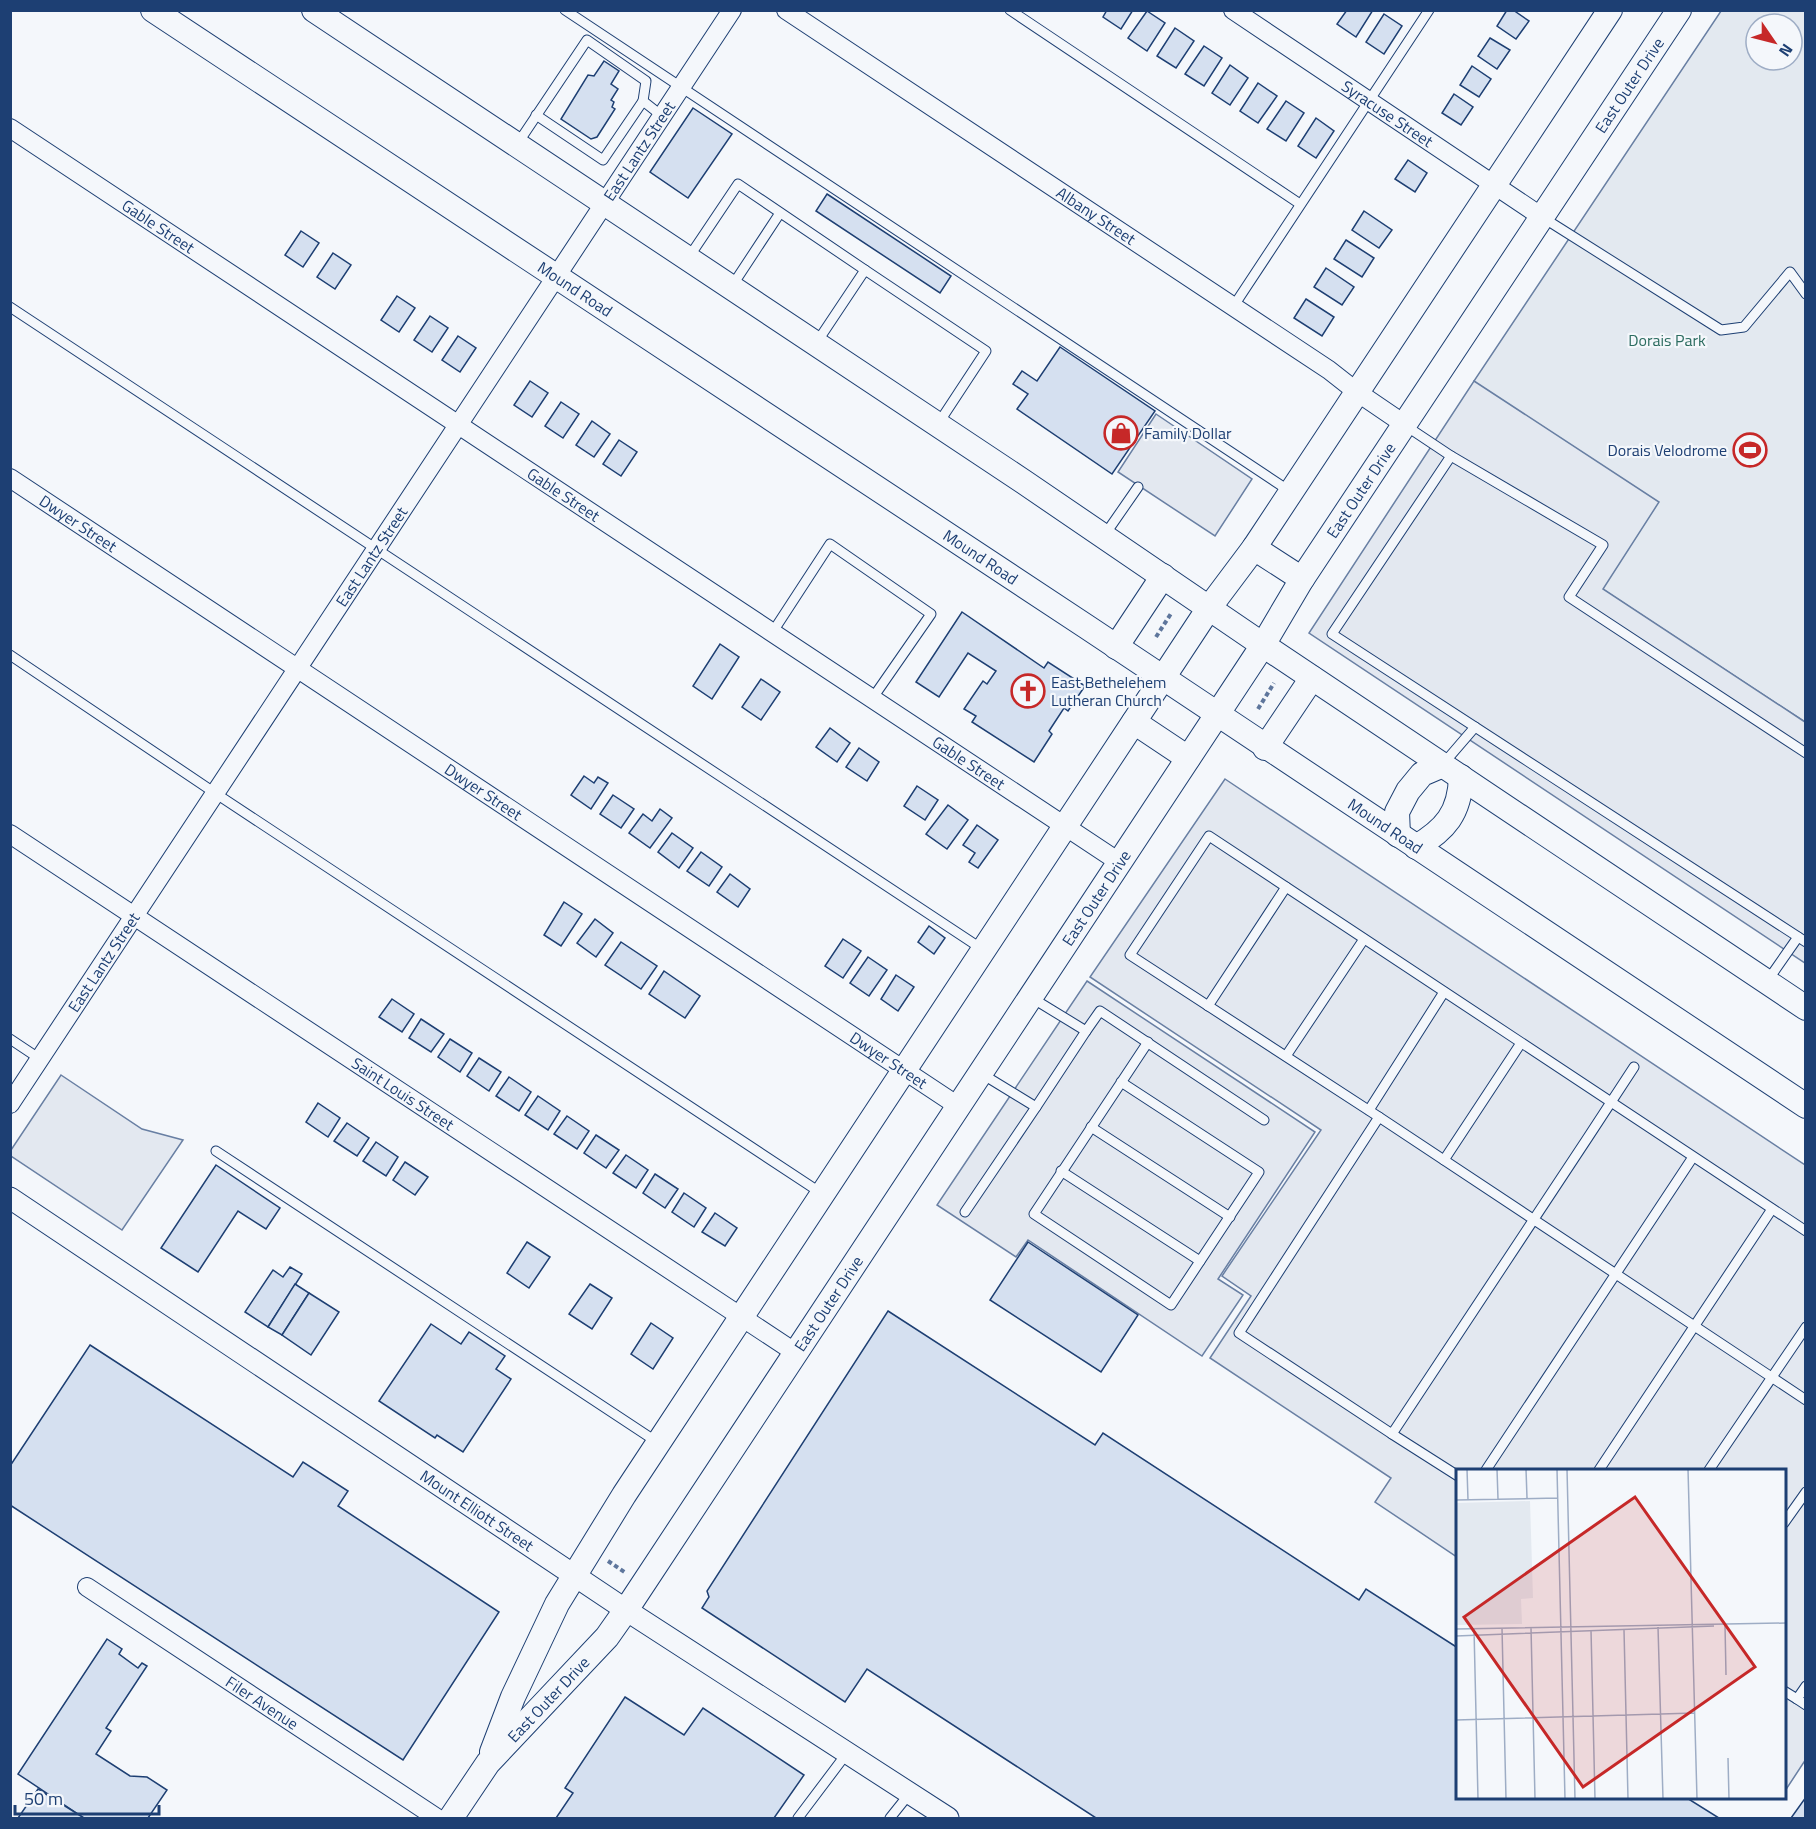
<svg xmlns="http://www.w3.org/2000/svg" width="1816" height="1829" font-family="'Titillium Web',sans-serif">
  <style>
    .green { fill: #e3e9f0; stroke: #687fa3; stroke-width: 1.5; fill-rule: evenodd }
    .parking { fill: #e3e8f0; stroke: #687fa3; stroke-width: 1.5 }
    .building { fill: #d5e0f0; stroke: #1d3f73; stroke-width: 1.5 }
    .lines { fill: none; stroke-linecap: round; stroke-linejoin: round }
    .service-casing { stroke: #1d3f73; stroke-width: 11 }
    .minor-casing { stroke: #1d3f73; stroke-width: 20 }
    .tertiary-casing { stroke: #1d3f73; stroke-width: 23 }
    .secondary-casing { stroke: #1d3f73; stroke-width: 26 }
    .path { stroke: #5e769c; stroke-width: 4; stroke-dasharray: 4.5 3; stroke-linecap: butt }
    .service { stroke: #f4f7fb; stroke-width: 9 }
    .minor { stroke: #f4f7fb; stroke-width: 18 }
    .tertiary { stroke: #f4f7fb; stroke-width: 21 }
    .secondary { stroke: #f4f7fb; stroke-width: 24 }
    .labels { text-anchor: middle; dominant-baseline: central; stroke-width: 4.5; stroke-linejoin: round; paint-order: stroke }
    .street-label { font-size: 16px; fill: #1d3f73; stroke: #f4f7fb }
    .park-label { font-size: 16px; fill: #2c6c60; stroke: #f4f7fb }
    .poi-label { font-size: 16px; fill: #1d3f73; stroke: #f4f7fb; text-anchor: start }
    .inset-road { fill: none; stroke: #9eadc5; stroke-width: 1.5 }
    .view { fill: #c62828; fill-opacity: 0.15; stroke: #c62828; stroke-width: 3 }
    .inset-edge { fill: none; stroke: #1d3f73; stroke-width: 3 }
  </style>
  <rect width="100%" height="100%" fill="#f4f7fb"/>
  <path class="green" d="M 1721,11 L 1805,11 L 1805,722 L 1602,589 L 1474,381 ZM 1756,24 L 1792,24 L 1792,60 L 1756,60 Z"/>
  <g class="parking">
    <polygon points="1474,381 1659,502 1603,589 1805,722 1805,963 1309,633"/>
    <polygon points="1156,414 1252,479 1215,536 1118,472"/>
    <polygon points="1225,779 1805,1165 1806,1759 1785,1791 1784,1470 1458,1470 1457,1557 1375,1502 1391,1478 1210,1358 1251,1296 1222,1276 1321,1130 1090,977"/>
    <polygon points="1087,981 1315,1132 1218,1279 1243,1295 1202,1356 1028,1240 1016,1257 937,1205"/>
    <polygon points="61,1075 142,1129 183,1140 122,1230 11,1156 11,1150"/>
  </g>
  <g class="building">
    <polygon points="1107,10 1133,10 1121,29 1103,17"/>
    <polygon points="1347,10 1373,10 1356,37 1337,24"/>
    <polygon points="1507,10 1513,10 1529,21 1516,39 1497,26"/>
    <polygon points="1147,11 1165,23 1147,51 1128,38"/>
    <polygon points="1384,14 1402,26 1384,54 1366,42"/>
    <polygon points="1175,28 1194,41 1176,68 1157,56"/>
    <polygon points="1490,38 1510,50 1497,69 1478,56"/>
    <polygon points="1204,46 1222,58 1204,86 1185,74"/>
    <polygon points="604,61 619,71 611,84 618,89 611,100 614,102 612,107 615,109 597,137 591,139 561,119 588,75 594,76"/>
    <polygon points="1230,65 1248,78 1230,105 1212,93"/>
    <polygon points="1472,66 1491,79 1479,97 1460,85"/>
    <polygon points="1258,83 1277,96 1258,123 1240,111"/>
    <polygon points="1454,94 1473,107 1461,125 1442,113"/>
    <polygon points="1286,101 1304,113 1286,141 1267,129"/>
    <polygon points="693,108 732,134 688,198 650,172"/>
    <polygon points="1316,118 1334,131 1316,158 1298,146"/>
    <polygon points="1408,160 1427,173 1415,192 1395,179"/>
    <polygon points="827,194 951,276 940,293 816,211"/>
    <polygon points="1364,211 1392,230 1379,248 1352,230"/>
    <polygon points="301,231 319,243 303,267 285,255"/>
    <polygon points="1346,240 1374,258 1362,277 1334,259"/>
    <polygon points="333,253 351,265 335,289 317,277"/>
    <polygon points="1326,268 1354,287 1342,305 1314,287"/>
    <polygon points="397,296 415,308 399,332 381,320"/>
    <polygon points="1306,299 1334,317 1322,336 1294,318"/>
    <polygon points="430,316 448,328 432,352 414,340"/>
    <polygon points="458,336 476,348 460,372 442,360"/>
    <polygon points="1060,347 1155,411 1112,474 1017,409 1028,394 1013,384 1022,371 1037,381"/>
    <polygon points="530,381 548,393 532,417 514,405"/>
    <polygon points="561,402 579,414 563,438 545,426"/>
    <polygon points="592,421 610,434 594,457 576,445"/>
    <polygon points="619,440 637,452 621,476 603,464"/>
    <polygon points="962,612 1044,668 1048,662 1085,686 1068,711 1064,708 1049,731 1052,734 1034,762 972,722 976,716 964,709 983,681 987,684 996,671 968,653 939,697 916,682"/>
    <polygon points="720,644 739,657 712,699 693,686"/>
    <polygon points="761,679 780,692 761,720 742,707"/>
    <polygon points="830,728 850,743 837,762 816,747"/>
    <polygon points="859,748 879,762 867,781 846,767"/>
    <polygon points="584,776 594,783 598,777 608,783 591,809 571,795"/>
    <polygon points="917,786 938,800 925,820 904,806"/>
    <polygon points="613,795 634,809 621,828 600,814"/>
    <polygon points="948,805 968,820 947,849 926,834"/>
    <polygon points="660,809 672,818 650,848 629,833 643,814 652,821"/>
    <polygon points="977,825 998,840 978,868 969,862 975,853 963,845"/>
    <polygon points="672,833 693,848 679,868 658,852"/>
    <polygon points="701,852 722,867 709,886 687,871"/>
    <polygon points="730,874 750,889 738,907 717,892"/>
    <polygon points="564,902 582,914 561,946 544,935"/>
    <polygon points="595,919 613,933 596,957 577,943"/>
    <polygon points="929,926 945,938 934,954 918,942"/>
    <polygon points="843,939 861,951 843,978 825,966"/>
    <polygon points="621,942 657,966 641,989 605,965"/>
    <polygon points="868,957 887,970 869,996 850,983"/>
    <polygon points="664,971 700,996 685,1018 649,994"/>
    <polygon points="896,975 914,987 898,1011 881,999"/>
    <polygon points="392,999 414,1014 402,1032 379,1017"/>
    <polygon points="421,1019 444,1034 431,1052 409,1038"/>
    <polygon points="450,1039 472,1053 460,1072 438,1057"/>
    <polygon points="479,1058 501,1072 489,1091 467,1076"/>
    <polygon points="509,1077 531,1092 519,1111 496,1096"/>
    <polygon points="538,1096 560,1111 548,1130 525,1115"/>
    <polygon points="318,1103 340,1118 328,1137 306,1122"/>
    <polygon points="567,1116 589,1131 577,1149 554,1134"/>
    <polygon points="347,1123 369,1138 357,1156 334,1141"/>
    <polygon points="596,1135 619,1150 606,1168 584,1153"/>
    <polygon points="376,1142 398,1157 386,1176 363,1161"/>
    <polygon points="626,1155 648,1170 636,1188 613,1173"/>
    <polygon points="405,1162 428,1177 415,1195 393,1180"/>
    <polygon points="216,1165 280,1208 266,1229 238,1211 198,1272 161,1248"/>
    <polygon points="655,1174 678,1189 665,1208 643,1193"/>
    <polygon points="684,1193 706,1208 694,1227 672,1212"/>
    <polygon points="715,1213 737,1228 725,1246 702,1232"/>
    <polygon points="527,1242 550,1257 529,1288 507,1273"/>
    <polygon points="1028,1242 1138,1315 1101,1372 990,1300"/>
    <polygon points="290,1267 302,1274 268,1327 245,1312 273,1270 283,1277"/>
    <polygon points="295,1284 309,1293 282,1335 268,1327"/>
    <polygon points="590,1284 612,1298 592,1329 569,1314"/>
    <polygon points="309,1293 339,1312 311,1355 282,1335"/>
    <polygon points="888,1311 1095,1445 1103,1433 1359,1600 1366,1589 1458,1648 1458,1798 1687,1798 1719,1818 1096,1818 867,1669 845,1702 702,1608 709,1597 707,1591"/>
    <polygon points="651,1323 673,1338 653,1369 631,1354"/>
    <polygon points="431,1324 461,1344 469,1332 505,1356 496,1369 511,1379 463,1452 437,1435 435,1438 379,1401"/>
    <polygon points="90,1345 293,1477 303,1462 348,1491 338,1506 499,1612 403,1760 10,1505 10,1466"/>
    <polygon points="107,1639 122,1649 119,1654 138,1668 142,1663 147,1666 106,1728 111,1731 96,1754 130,1776 147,1777 167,1790 148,1818 84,1818 18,1774"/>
    <polygon points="625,1697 684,1735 703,1708 804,1775 774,1818 556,1818 573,1793 565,1788"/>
    <polygon points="38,1789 84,1818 18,1818"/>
    <polygon points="1806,1797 1806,1818 1791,1818"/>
  </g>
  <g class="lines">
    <g class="service-casing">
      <g id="service">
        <polyline points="565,10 1291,492"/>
        <polyline points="1010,10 1300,204"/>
        <polyline points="536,115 603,160 643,101"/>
        <polyline points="518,143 587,40 646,81 643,101 662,116"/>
        <polyline points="1542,217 1721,330 1744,327 1790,272 1806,294"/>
        <polyline points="689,257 738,184 865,270"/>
        <polyline points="732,286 780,213"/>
        <polyline points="10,307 982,949"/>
        <polyline points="1233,307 1429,10"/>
        <polyline points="817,342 865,270 986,351 938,424"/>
        <polyline points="1406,426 1451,456 1332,634 1806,942"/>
        <polyline points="1451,456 1603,545 1569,597 1806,753"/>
        <polyline points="1104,536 1138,487"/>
        <polyline points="772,633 830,544 931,614 872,699"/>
        <polyline points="10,655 215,793 821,1193"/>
        <polyline points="1444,763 1475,727"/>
        <polyline points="1768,980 1798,937"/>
        <polyline points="1032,998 1086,1031 1100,1011 1264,1120"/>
        <polyline points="1208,1006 1286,887"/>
        <polyline points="10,1039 40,1059"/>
        <polyline points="1286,1056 1364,939"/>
        <path d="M 1634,1067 C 1554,1190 1472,1312 1392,1434 L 1239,1333 L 1379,1117 L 1806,1400"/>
        <polyline points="1121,1082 1259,1172 1171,1305 1034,1214 1148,1042"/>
        <polyline points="1036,1107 1086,1031"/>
        <polyline points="1369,1110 1444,992"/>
        <polyline points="1379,1117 1130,955 1209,836 1806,1231"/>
        <polyline points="1091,1127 1230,1217"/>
        <polyline points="216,1151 657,1442"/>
        <polyline points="1444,1160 1521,1043"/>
        <polyline points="1061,1171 1200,1261"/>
        <polyline points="965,1212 1036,1107 982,1074"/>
        <polyline points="1392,1434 1458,1476"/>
        <polyline points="1486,1470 1693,1157"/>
        <polyline points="1599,1470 1772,1209"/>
        <polyline points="1709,1470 1806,1327"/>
        <polyline points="1784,1523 1806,1492"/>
        <polyline points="1806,1686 1797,1699 1806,1705"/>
        <polyline points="1784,1691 1797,1699"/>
        <polyline points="798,1818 847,1753"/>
        <polyline points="890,1818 910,1793"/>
      </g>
    </g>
    <g class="minor-casing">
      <g id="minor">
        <path id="s1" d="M 786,10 L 1329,370 L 1357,392 L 1404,424"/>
        <path id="s2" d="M 1233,10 L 1542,217"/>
        <path id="s3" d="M 10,128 L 1119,862"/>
        <path id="s4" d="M 10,478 L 958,1106"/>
        <path id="s5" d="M 10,834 L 796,1353"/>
        <path id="s6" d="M 10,1104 L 732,10"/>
        <path id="s7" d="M 87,1587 L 437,1818"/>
      </g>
    </g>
    <g class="tertiary-casing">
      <g id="tertiary">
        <path id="s8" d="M 10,1198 L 626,1610 L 948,1818"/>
      </g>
    </g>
    <g class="secondary-casing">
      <g id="secondary">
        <path id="s9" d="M 153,10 L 1087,627 L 1806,1106"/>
        <polyline points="314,10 1024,482 1263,645 1806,1008"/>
        <polyline points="1254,548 1302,579"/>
        <polyline points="1116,647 1163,576"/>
        <polyline points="1134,722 1188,758"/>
        <polyline points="1265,748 1312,678"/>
        <polyline points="1398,835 1397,812 1408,791 1422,774 1443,765"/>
        <path d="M 1416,847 C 1445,830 1460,813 1461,777"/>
        <polyline points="492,1752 513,1697 557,1604 624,1495 1209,608 1254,548 1610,10"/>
        <path id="s10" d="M 451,1818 L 488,1763 L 607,1637 L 626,1610 L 1263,645 L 1302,579 L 1679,10"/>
      </g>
    </g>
    <g class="path">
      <polyline points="1156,637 1172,612"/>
      <polyline points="1258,709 1274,683"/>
      <polyline points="608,1561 626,1573"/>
    </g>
    <use href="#service" class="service"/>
    <use href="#minor" class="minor"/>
    <use href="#tertiary" class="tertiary"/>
    <use href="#secondary" class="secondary"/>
  </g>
  <defs>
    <g id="shop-ring" transform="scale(1.725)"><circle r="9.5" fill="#f4f7fb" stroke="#c62828" stroke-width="1.5"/><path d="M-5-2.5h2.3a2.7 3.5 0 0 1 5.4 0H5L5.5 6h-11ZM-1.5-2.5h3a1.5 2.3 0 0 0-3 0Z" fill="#c62828"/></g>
    <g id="stadium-ring" transform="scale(1.725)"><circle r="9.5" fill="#f4f7fb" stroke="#c62828" stroke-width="1.5"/><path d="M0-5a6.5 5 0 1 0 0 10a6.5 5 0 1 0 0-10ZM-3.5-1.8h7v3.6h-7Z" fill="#c62828"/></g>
    <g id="church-ring" transform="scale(1.725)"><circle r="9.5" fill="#f4f7fb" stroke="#c62828" stroke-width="1.5"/><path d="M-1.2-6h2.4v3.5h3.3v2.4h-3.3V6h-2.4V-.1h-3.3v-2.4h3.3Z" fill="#c62828"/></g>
  </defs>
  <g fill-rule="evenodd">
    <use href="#shop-ring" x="1121" y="433"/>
    <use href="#stadium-ring" x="1750" y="450"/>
    <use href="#church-ring" x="1028" y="691"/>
  </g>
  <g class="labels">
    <g class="street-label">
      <text stroke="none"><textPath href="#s10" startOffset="2098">East Outer Drive</textPath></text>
      <text stroke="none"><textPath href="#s2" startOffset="186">Syracuse Street</textPath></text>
      <text stroke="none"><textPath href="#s6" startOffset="1142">East Lantz Street</textPath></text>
      <text stroke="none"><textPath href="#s1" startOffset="372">Albany Street</textPath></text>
      <text stroke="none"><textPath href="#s3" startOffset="178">Gable Street</textPath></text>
      <text stroke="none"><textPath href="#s9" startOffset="506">Mound Road</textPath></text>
      <text stroke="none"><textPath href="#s10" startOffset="1612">East Outer Drive</textPath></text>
      <text stroke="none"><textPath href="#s3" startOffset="664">Gable Street</textPath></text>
      <text stroke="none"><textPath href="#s4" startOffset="82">Dwyer Street</textPath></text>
      <text stroke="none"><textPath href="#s6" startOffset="656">East Lantz Street</textPath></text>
      <text stroke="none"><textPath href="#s9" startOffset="992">Mound Road</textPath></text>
      <text stroke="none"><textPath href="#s3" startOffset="1150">Gable Street</textPath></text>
      <text stroke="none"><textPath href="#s4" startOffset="568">Dwyer Street</textPath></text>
      <text stroke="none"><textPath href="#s9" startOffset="1478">Mound Road</textPath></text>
      <text stroke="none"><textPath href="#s10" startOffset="1126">East Outer Drive</textPath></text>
      <text stroke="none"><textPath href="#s6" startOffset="170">East Lantz Street</textPath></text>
      <text stroke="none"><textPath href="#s4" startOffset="1054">Dwyer Street</textPath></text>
      <text stroke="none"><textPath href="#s5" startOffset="471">Saint Louis Street</textPath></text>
      <text stroke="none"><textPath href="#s10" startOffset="640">East Outer Drive</textPath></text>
      <text stroke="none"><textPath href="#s8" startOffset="562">Mount Elliott Street</textPath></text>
      <text stroke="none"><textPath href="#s10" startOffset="154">East Outer Drive</textPath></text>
      <text stroke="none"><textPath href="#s7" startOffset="210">Filer Avenue</textPath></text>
    </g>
    <g class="park-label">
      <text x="1667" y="340">Dorais Park</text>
    </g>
    <g class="poi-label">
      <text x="1144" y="433">Family Dollar</text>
      <text x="1727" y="450" text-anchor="end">Dorais Velodrome</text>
      <text x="1051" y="682">East Bethelehem<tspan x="1051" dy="18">Lutheran Church</tspan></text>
    </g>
  </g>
  <g transform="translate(1456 1469)">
    <rect width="330" height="330" fill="#f4f7fb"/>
    <path d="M 74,32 L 77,129 L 65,130 L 66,155 L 0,156 L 0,34 Z" fill="#e3e9f0"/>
    <path class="inset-road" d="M 11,0 L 12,31M 41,0 L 42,30M 70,0 L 71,29M 101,0 L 109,330M 111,0 L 119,330M 232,0 L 241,330M 0,31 L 102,29M 269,156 L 270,206M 202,158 L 207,330M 46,159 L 50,330M 75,159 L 79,330M 0,160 L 330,154M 18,160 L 22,330M 135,161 L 139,330M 168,161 L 172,330M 0,167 L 258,157M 0,251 L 239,244M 272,289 L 273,330"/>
    <path class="view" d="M 179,28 L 299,198 L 127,318 L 8,148 Z"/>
    <rect width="330" height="330" class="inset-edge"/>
  </g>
  <rect width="1816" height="1829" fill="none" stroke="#1d3f73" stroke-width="24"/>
  <g transform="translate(1774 42) rotate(125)"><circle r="28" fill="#f4f7fb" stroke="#9eadc5" stroke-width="1.5"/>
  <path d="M0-4.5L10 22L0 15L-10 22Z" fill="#c62828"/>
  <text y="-9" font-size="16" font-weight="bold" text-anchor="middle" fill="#1d3f73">N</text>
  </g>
  <path d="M15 1805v9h144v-9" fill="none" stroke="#1d3f73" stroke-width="3"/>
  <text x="24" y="1805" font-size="18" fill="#1d3f73" stroke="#f4f7fb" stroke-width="4.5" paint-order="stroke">50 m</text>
</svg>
